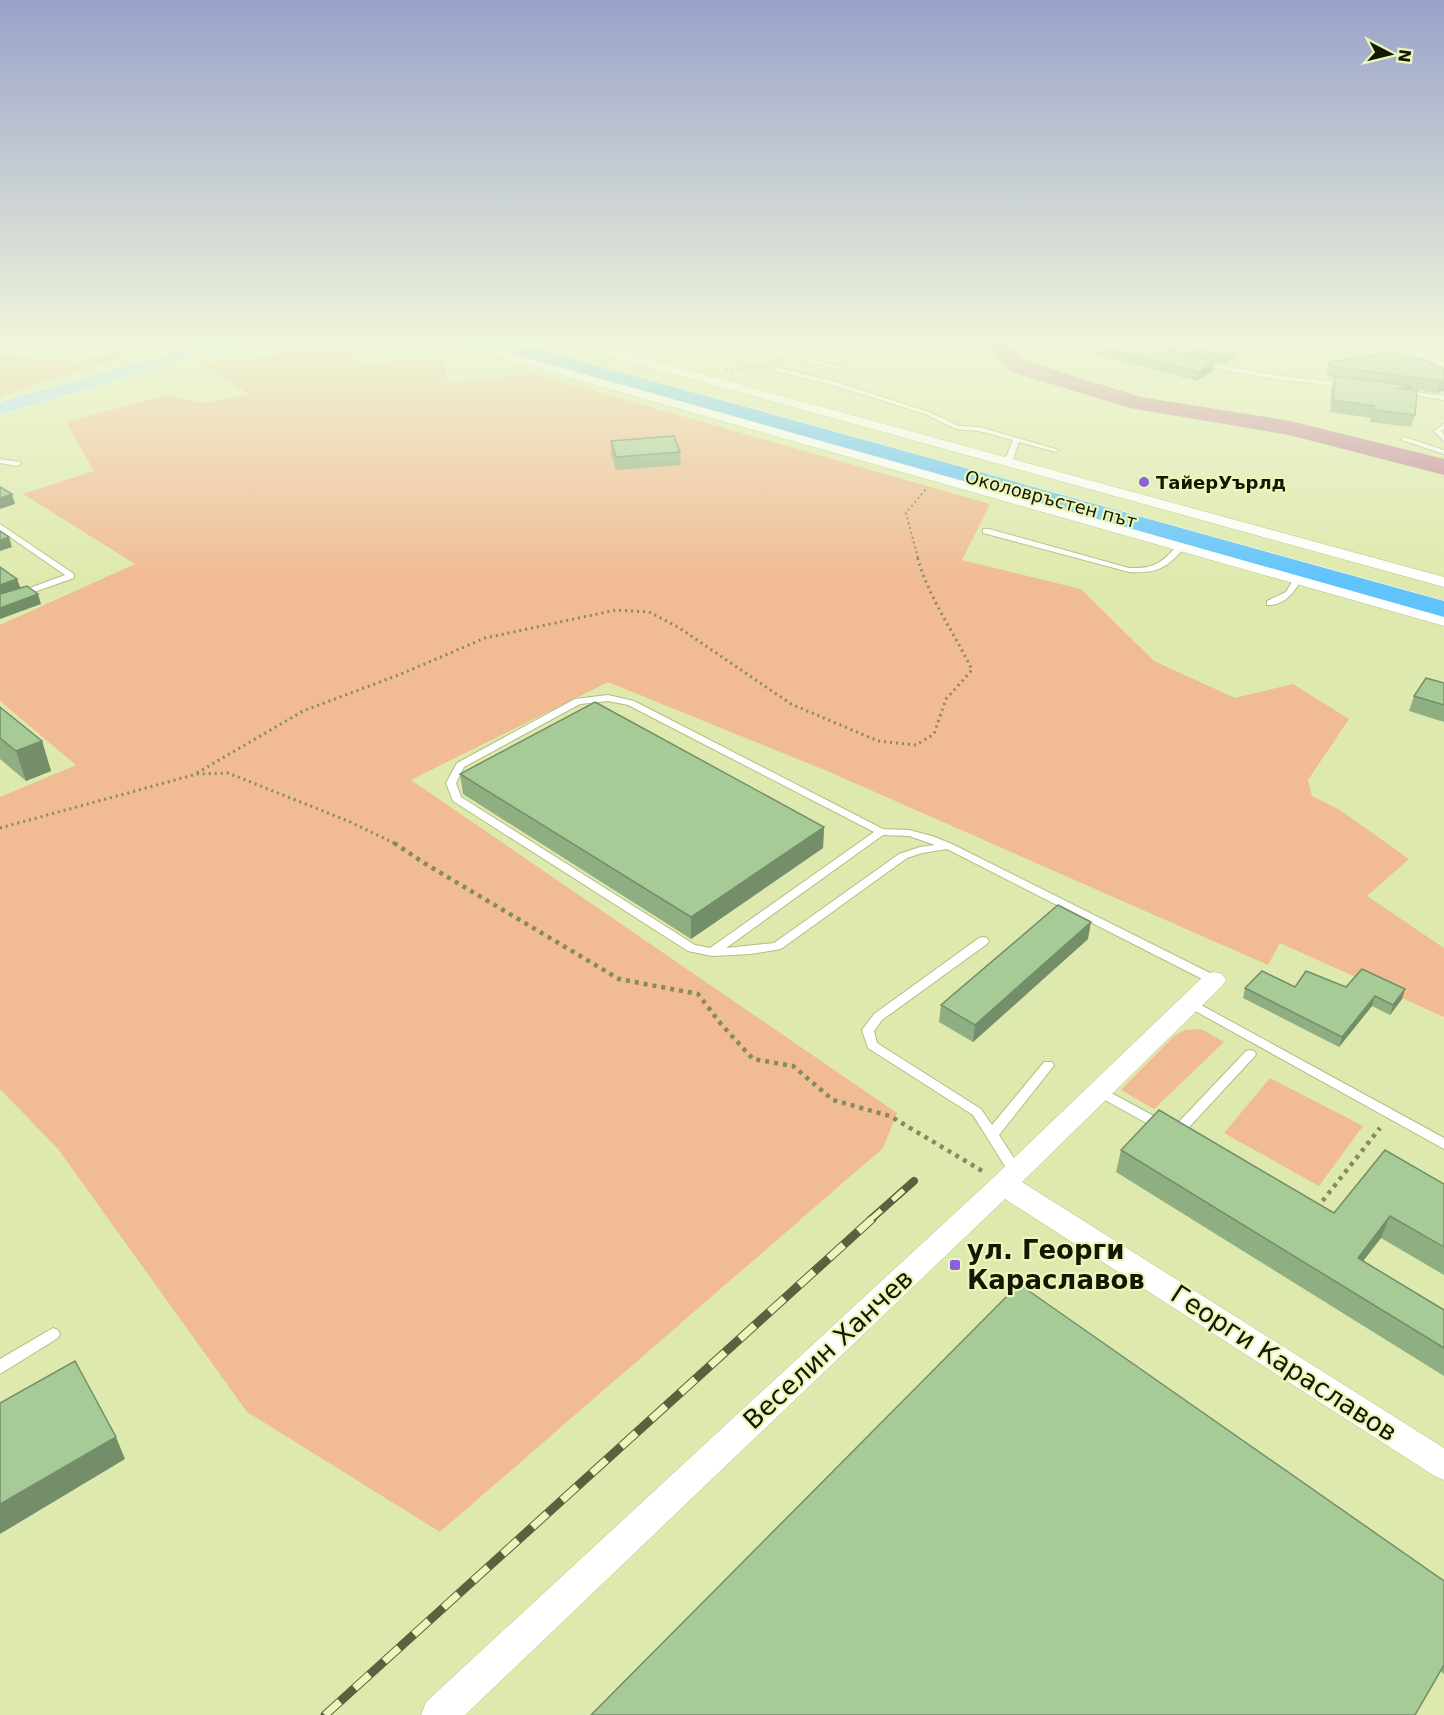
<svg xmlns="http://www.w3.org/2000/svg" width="1444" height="1715" font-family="'DejaVu Sans',sans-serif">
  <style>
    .green { fill: #f1bb94 }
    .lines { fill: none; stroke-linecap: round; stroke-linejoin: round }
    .river { fill: #c5869c; fill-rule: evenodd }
    .lane-casing { stroke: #b2bd82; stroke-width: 2 }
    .street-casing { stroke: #b2bd82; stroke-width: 1 }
    .primary-casing { stroke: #fff; stroke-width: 1 }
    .highway-casing { stroke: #fff; stroke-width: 1 }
    .path-far2 { stroke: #838b60; stroke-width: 2; stroke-dasharray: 2 3; stroke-linecap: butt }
    .path-far1 { stroke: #838b60; stroke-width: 3; stroke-dasharray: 2 4; stroke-linecap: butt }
    .path { stroke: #838b60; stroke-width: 4.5; stroke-dasharray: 4 5; stroke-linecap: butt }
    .lane { fill: #fff; fill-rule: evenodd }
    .street { fill: #fff; fill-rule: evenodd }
    .primary { fill: #a0dbfd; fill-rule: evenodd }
    .highway { fill: #61c3fc; fill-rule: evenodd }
    .rail-far1-casing { stroke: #5b613e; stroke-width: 8 }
    .rail-casing { stroke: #5b613e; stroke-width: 9 }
    .rail-far1 { stroke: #ebf7ba; stroke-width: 5; stroke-dasharray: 15; stroke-linecap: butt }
    .rail { stroke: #ebf7ba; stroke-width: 7; stroke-dasharray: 20; stroke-linecap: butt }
    .wall { fill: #8faf82 }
    .shaded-wall { fill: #748e6a }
    .building { fill: #a6cb97; stroke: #748e6a; stroke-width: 1.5 }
    .poi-dot { fill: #8c61db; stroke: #ebf7ba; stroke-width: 2 }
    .labels { text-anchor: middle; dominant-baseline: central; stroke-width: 4.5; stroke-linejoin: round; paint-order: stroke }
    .far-poi-label { font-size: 18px; font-weight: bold; fill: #141702; stroke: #ebf7ba; text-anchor: start }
    .far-street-label { font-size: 18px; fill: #141702; stroke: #ebf7ba }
    .near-poi-label { font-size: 26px; font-weight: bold; fill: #141702; stroke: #ebf7ba; text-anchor: start }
    .near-street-label { font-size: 26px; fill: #141702; stroke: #ebf7ba }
  </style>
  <rect width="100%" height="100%" fill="#deeaad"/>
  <g class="green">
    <polygon points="157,340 175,340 0,396 0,354 79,363"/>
    <polygon points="330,341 363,364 445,357 447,383 534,374 990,504 962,560 1081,589 1154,661 1235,698 1293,684 1349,719 1308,780 1312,796 1340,810 1409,859 1367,896 1444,948 1444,1017 1280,943 1268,965 827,771 608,682 411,780 897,1113 883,1148 440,1532 247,1412 58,1149 0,1089 0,797 76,765 0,701 0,625 135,564 23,494 94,471 66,422 166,395 203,403 249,394 202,363 271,356"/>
    <polygon points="1201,1029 1224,1042 1154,1109 1121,1090 1174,1036 1185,1030"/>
    <polygon points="1270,1078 1363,1126 1319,1186 1224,1133"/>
  </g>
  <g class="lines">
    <polygon class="river" points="985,340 1006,340 1025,361 1141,397 1290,421 1444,459 1444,475 1289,435 1130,408 1009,371"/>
    <g class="lane-casing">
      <g id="lane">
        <polygon points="763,350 785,352 844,368 841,370 785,356 761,353 761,351"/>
        <polygon points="1201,362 1275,375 1346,383 1349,385 1346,387 1275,379 1199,365 1198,364"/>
        <polygon points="774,367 833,381 929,412 959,426 979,427 1059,450 1056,452 1019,442 1012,462 1006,463 1004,462 1013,440 979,431 956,429 925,414 829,384 772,370 772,368"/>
        <polygon points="1403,390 1444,396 1444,400 1401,393 1401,391"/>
        <polygon points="1444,424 1444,429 1441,431 1444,435 1444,441 1434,431"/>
        <polygon points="1404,437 1444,450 1444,454 1402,440 1401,439"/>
        <polygon points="0,459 20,462 21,464 17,466 0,463"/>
        <polygon points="0,524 74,574 74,578 0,604 0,599 65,575 0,530"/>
        <path d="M 983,529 L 989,529 L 1129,568 C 1155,569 1161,563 1178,545 L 1184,545 L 1185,547 C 1167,568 1157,574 1129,572 L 983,533 Z"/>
        <path d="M 1294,578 L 1297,578 L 1301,580 C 1294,593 1284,606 1267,605 L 1267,601 L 1286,592 Z"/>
        <path d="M 608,695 L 634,701 L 883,829 L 909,830 L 932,836 L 952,844 L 1218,977 L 1220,980 L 1218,983 L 1210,983 L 947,849 L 922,853 L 907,858 L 781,949 L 751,954 L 712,956 L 688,951 L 453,801 L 446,783 L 457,763 L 575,699 ZM 608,701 L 628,705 L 874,832 L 710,948 L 695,945 L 461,797 L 456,783 L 464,767 L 580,704 ZM 883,835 L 909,836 L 935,845 L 920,847 L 899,854 L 774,943 L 726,948 Z"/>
        <polygon points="983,937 987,938 989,941 987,944 882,1020 874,1031 877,1043 981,1109 992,1125 1044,1062 1052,1062 1054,1065 1052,1068 999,1135 1023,1172 1021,1176 1016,1177 1011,1176 973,1115 868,1048 862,1030 874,1014 979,938"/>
        <polygon points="1192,1000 1444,1138 1444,1149 1188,1007 1186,1004 1188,1001"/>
        <polygon points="1250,1050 1254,1051 1256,1054 1254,1057 1180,1137 1175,1139 1096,1095 1094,1092 1096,1089 1100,1087 1104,1089 1174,1127 1246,1051"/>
        <polygon points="53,1328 58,1330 60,1334 58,1338 0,1374 0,1359"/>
      </g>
    </g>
    <g class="street-casing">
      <g id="street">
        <polygon points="446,340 464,340 1444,616 1444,626 448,343"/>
        <polygon points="559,340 577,340 1444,577 1444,587 561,343"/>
        <polygon points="1385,340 1399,340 1444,363 1444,372"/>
        <polygon points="1214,972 1222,974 1226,980 1222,986 1022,1182 1444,1448 1444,1480 1433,1475 1005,1199 465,1715 421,1715 426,1702 994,1177 1206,974"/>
      </g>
    </g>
    <g class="primary-casing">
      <g id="primary">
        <polygon points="213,340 284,340 282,344 275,346 212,358 204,354 0,415 0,402"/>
        <polygon points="421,340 460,340 494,346 497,350 494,354 487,356 430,346 423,344"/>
      </g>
    </g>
    <g class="highway-casing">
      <polygon id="highway" points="476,340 505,340 1444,601 1444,617 478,344"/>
    </g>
    <g class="path-far2">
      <polyline points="741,340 756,348"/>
      <polyline points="85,357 98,362"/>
      <polyline points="726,369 764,367"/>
      <polyline points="918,558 906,513 926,489"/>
    </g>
    <g class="path-far1">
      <path d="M 197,773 L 303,711 L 401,674 L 485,638 L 616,610 L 649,612 L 678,627 L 791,704 L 878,741 L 916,745 L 934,734 L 946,699 L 972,670 C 954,632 928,597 917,556"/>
      <polyline points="0,828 197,774 228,773 348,821 396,844"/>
    </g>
    <g class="path">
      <polyline points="394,843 424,863 619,979 698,994 721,1024 753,1059 793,1066 833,1100 890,1116 984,1172"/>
      <polyline points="1317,1208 1380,1128"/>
    </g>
    <use href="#lane" class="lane"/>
    <use href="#street" class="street"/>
    <use href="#primary" class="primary"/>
    <use href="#highway" class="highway"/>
    <g class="rail-far1-casing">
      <polyline id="rail-far1" points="870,1220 914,1181"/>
    </g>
    <g class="rail-casing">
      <polyline id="rail" points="325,1715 872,1219"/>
    </g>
    <use href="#rail-far1" class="rail-far1"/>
    <use href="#rail" class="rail"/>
  </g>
  <g class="wall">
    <polygon points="1069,340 1241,340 1235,347 1237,357 1225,364 1197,358 1213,371 1196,381 1068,347"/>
    <polygon points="1411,359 1444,369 1444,391 1436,393 1411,389 1415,415 1411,427 1370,422 1371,418 1330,412 1332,387 1334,379 1326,374 1329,362"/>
    <polygon points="611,441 680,452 681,465 616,470 611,454"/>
    <polygon points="1444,683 1444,722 1409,711 1414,696"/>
    <polygon points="0,707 42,741 51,771 26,781 0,759"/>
    <polygon points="460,774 824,827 823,848 691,939 463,794"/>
    <polygon points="1088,939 973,1042 939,1022 941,1005"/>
    <polygon points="1295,987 1346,987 1405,989 1402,999 1390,1015 1372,1006 1339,1047 1243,998 1245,988"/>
    <polygon points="1121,1150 1334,1213 1444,1184 1444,1275 1381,1238 1363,1261 1444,1310 1444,1376 1116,1172"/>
    <polygon points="1444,1581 1444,1674 1440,1671"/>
  </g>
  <g class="shaded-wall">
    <polygon points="1236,340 1241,340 1230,354 1239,348 1237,357 1225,364 1227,356 1231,346"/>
    <polygon points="1214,362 1213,371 1196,381 1198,372"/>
    <polygon points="1444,380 1444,391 1436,393 1440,381"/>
    <polygon points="1412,386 1409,398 1398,388"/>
    <polygon points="12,494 15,504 0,509 0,498"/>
    <polygon points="9,537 12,547 0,551 0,540"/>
    <polygon points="17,579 21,589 0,597 0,585"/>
    <polygon points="38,594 41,604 0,619 0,608"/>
    <polygon points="42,741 51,771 26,781 16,751"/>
    <polygon points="824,827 823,848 691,939 691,917"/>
    <polygon points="1091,922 1088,939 973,1042 975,1025"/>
    <polygon points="1405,989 1402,999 1390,1015 1393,1005"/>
    <polygon points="1375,996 1372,1006 1339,1047 1342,1037"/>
    <polygon points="1390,1216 1381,1238 1349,1279 1358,1258"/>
    <polygon points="116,1437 125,1459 0,1534 0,1504"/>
  </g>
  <g class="building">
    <polygon points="1075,340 1131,340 1214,362 1198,372"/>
    <polygon points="1161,340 1236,340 1231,346 1239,348 1227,356"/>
    <polygon points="1396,352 1411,359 1421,358 1444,369 1444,380 1440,381 1335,367 1329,362"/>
    <polygon points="1335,376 1412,386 1398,388 1417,391 1415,415 1374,410 1374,406 1333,400"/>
    <polygon points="674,436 680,452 616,457 611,441"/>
    <polygon points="0,487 12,494 0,498"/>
    <polygon points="0,531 9,537 0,540"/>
    <polygon points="0,567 17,579 0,585"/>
    <polygon points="27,586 38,594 0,608 0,594"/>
    <polygon points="1426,678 1444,683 1444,705 1414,696"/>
    <polygon points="595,702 824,827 691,917 460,774"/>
    <polygon points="0,707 42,741 16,751 0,738"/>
    <polygon points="1058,905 1091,922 975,1025 941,1005"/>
    <polygon points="1362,969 1405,989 1393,1005 1375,996 1342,1037 1245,988 1262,971 1295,987 1306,971 1346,987"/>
    <polygon points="1159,1110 1334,1213 1385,1150 1444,1184 1444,1247 1390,1216 1358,1258 1444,1310 1444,1348 1121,1150"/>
    <polygon points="1019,1284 1444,1581 1444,1665 1415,1715 591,1715"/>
    <polygon points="75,1361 116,1437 0,1504 0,1403"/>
  </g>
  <linearGradient id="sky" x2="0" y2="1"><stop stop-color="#9aa2ca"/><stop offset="0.59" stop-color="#f0f6da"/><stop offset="1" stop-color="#f0f6da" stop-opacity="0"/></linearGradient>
  <rect width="1444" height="580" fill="url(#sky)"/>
  <g class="poi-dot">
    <circle cx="1144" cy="482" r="6"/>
    <rect x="949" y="1259" width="12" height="12" rx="3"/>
  </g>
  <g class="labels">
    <g class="far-poi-label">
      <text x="1156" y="482">ТайерУърлд</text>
    </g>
    <g class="far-street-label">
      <text transform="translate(1051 499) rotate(15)">Околовръстен път</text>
    </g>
    <g class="near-poi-label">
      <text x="967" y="1250">ул. Георги<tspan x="967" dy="30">Караславов</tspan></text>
    </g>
    <g class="near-street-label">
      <text transform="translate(828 1349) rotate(-43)">Веселин Ханчев</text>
      <text transform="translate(1284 1363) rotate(33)">Георги Караславов</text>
    </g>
  </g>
  <g transform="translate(1390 54) rotate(97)" stroke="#ebf7ba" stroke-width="4.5" paint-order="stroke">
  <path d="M0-4.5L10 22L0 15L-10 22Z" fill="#141702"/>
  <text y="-9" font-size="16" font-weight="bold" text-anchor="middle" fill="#141702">N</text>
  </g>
</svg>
